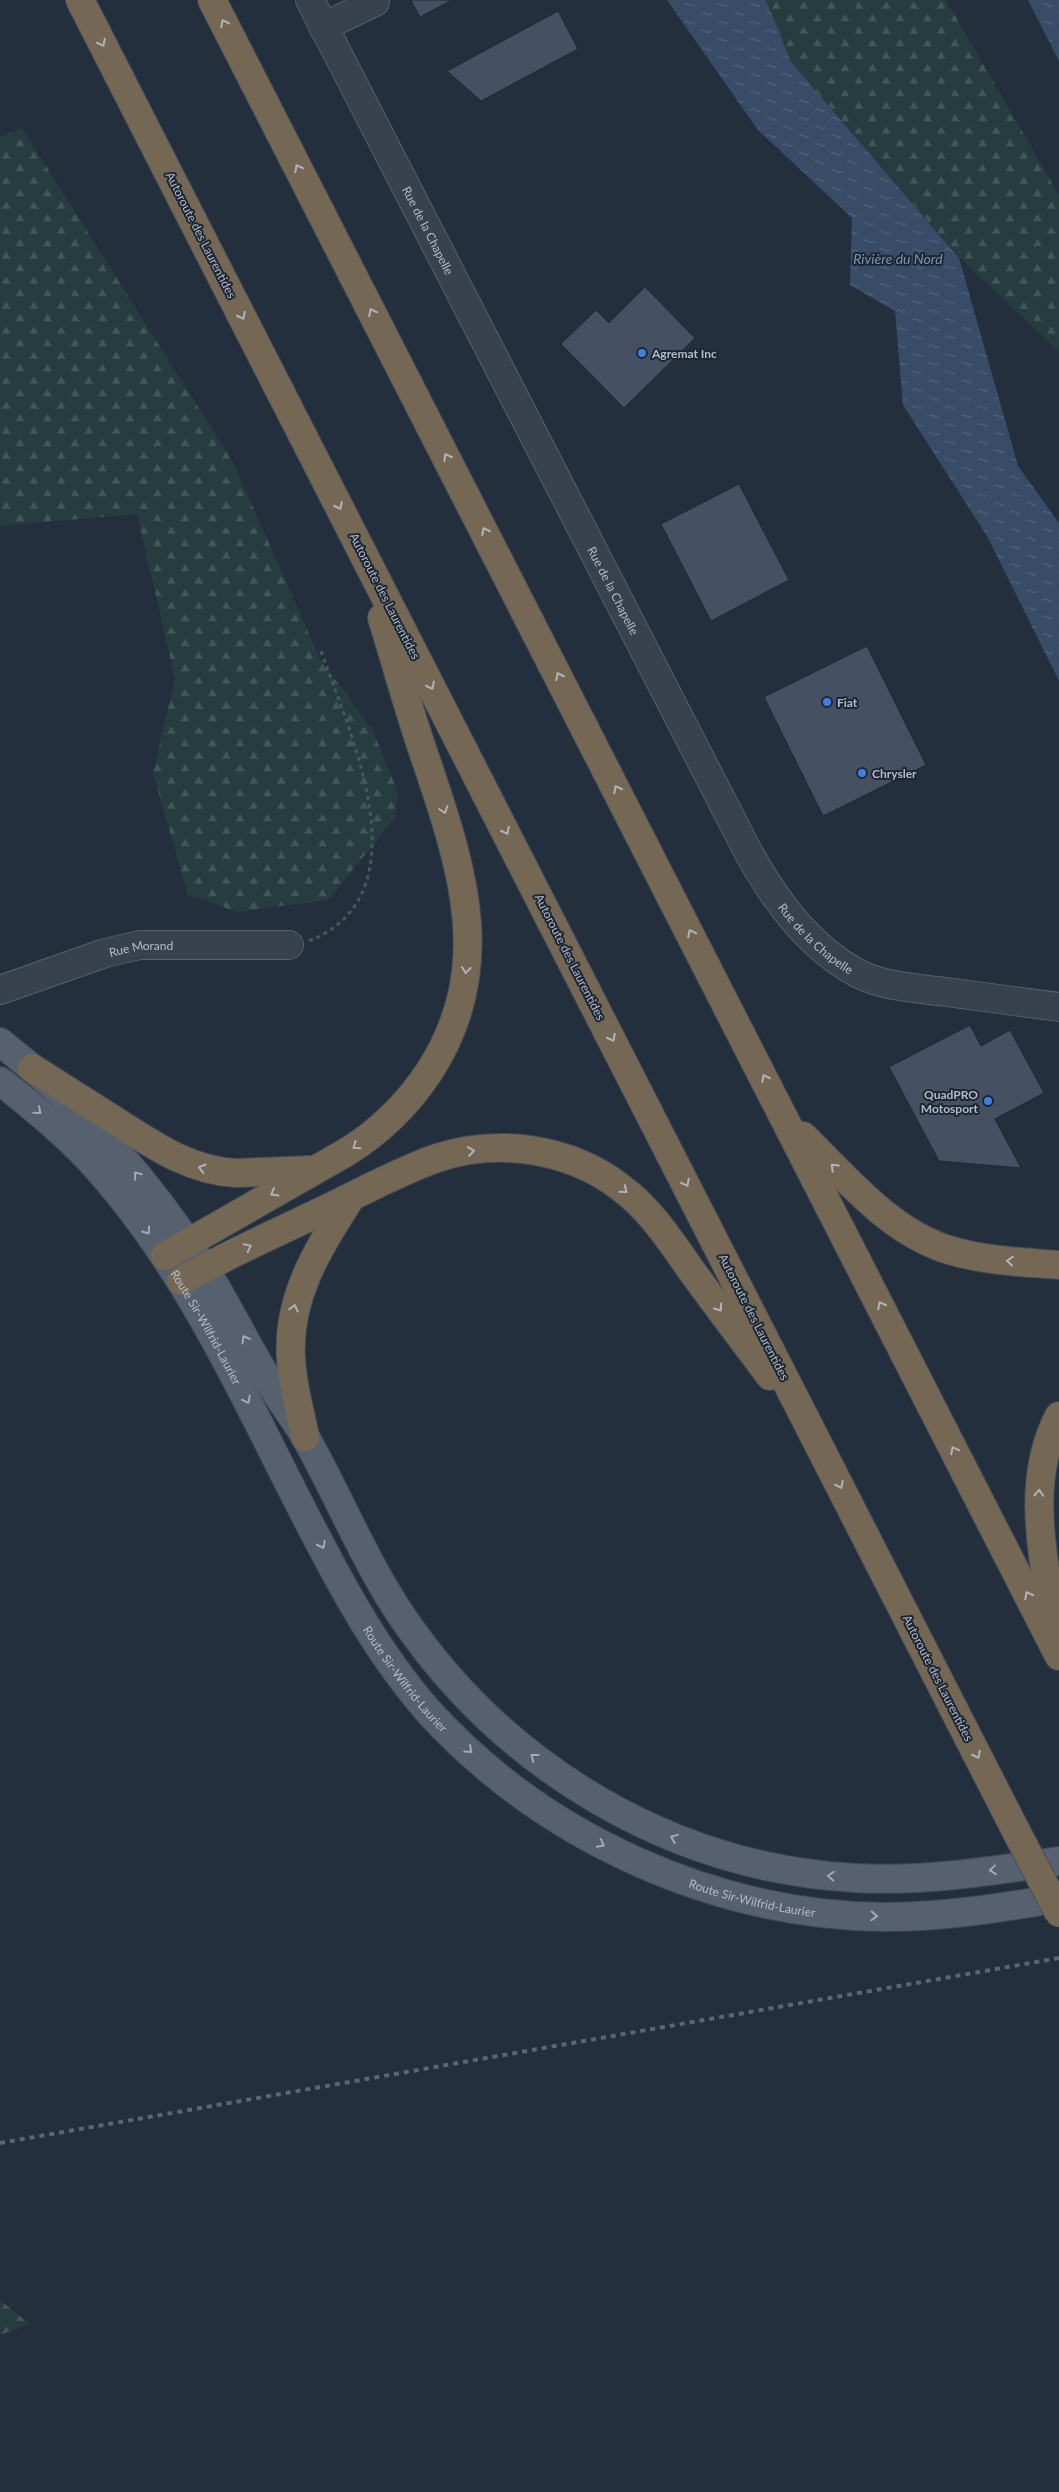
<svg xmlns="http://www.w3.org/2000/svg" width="1059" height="2492" font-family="Lato,sans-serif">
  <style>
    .forest { fill: url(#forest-firs) }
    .water { fill: url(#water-ripples) }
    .building { fill: #455162; stroke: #1f2835 }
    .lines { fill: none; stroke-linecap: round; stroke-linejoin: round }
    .minor-casing { stroke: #565f6c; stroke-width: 30 }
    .major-casing { stroke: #414a57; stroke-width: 30 }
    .highway-casing { stroke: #434c59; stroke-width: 30 }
    .path { stroke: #44595c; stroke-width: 3; stroke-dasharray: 4 4; stroke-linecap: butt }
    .minor { stroke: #38414e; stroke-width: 28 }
    .major { stroke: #56606e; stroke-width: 28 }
    .highway { stroke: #746855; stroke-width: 28 }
    .rail { stroke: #5a6575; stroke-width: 4; stroke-dasharray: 5 5; stroke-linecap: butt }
    .highway-bridge-casing { stroke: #434c59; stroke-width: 30; stroke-linecap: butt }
    .highway-bridge { stroke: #746855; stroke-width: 28 }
    .oneway { stroke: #aeb4bd }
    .oneway2 { stroke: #a1aab7 }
    .shop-dot { fill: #3f7fe0; stroke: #1d2633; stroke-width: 2 }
    .labels { text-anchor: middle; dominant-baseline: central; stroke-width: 4; stroke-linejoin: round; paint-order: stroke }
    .street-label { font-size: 12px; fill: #b4bcc9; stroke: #1d2633 }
    .poi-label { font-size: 12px; font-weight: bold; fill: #b4bcc9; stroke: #1d2633; text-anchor: start }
    .water-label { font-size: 14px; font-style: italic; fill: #7c92b1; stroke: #1d2633 }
  </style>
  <defs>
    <pattern id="forest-firs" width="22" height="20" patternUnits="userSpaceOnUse" patternTransform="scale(1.25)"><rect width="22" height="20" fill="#263c3f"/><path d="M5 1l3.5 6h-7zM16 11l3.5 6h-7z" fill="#435659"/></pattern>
    <pattern id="water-ripples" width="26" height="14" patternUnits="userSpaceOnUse" patternTransform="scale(1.25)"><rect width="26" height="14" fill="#394c67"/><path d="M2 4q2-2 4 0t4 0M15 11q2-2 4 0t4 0" fill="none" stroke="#53647b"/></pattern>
  </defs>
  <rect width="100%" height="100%" fill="#242f3e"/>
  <g class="forest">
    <polygon points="766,0 946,0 1059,195 1059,352 959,257 791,62"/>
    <polygon points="22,128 234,464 320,659 372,729 398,792 395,818 328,900 238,912 188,895 153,773 175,679 137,514 0,526 0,137"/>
    <polygon points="0,2300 30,2324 0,2335"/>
  </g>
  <g class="water">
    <polygon points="667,0 766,0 791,62 959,258 1018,466 1059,523 1059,681 987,536 903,405 895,311 850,285 852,218 758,130"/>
    <polygon points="1028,0 1059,0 1059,61"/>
  </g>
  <g class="building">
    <polygon points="411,0 452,0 420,17"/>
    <polygon points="558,11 578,49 481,101 447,71"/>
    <polygon points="645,287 695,338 624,408 561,344 596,310 609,323"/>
    <polygon points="739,484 789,580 711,621 661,524"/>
    <polygon points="867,646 926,765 823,816 764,697"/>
    <polygon points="970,1025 981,1046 1010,1030 1044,1093 995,1119 1021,1168 939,1161 889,1067"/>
  </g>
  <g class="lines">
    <g class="minor-casing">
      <g id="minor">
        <path id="s1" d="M 310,0 L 742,840 C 768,891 805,945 857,973 C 884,987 917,988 946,992 C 984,997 1021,1002 1059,1007"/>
        <polyline points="323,27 375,2 374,0"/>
        <path id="s2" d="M 0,990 L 105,953 L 140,945 L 289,945"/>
      </g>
    </g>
    <g class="major-casing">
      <g id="major">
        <path d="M 0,1042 C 81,1105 150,1182 205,1269 C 228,1306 247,1346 270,1383 C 281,1402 295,1419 306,1438 C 339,1497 365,1562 403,1618 C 506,1769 673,1868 855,1878 C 923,1882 992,1871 1059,1861"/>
        <path id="s3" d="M 0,1081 C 31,1105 61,1130 88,1158 C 208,1287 266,1454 353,1604 C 375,1642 400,1679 429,1712 C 544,1838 714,1915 884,1917 C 943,1917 1001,1908 1059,1898"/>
      </g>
    </g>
    <g class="highway-casing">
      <g id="highway">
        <polyline points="80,0 1016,1831"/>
        <polyline points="212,0 1059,1656"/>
        <path d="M 32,1068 C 59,1085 86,1102 114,1120 C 152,1144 189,1171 236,1173 L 310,1170"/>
        <path d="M 803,1136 C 846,1178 890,1232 949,1250 C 985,1261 1022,1262 1059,1265"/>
        <path d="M 165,1256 L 345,1153 C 378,1133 407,1105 429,1072 C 496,969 463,870 427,763 C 410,715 397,666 382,618"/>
        <path d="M 181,1281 C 226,1255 274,1234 320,1212 C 358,1194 397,1172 437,1158 C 498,1138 569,1148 620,1187 C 650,1209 670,1240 691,1270 C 717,1306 744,1341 770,1376"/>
        <path d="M 305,1437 C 300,1411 292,1384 291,1358 C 287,1296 319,1248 351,1197"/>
        <path d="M 1055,1630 C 1044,1559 1024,1483 1059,1416"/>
      </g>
    </g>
    <path class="path" d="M 309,941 C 426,894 350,734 321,651"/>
    <use href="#minor" class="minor"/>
    <use href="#major" class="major"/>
    <use href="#highway" class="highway"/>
    <polyline class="rail" points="0,2143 1059,1958"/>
    <g class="highway-bridge-casing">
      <polyline id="highway-bridge" points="1016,1831 1059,1913"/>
    </g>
    <use href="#highway-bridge" class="highway-bridge"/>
  </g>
  <defs><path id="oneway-chevron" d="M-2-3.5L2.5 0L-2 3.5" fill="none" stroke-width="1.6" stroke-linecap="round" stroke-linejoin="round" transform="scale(1.25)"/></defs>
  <g class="oneway">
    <use href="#oneway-chevron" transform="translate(224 23) rotate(-117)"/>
    <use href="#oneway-chevron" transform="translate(102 43) rotate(63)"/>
    <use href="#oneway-chevron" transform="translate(298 168) rotate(-117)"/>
    <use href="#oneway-chevron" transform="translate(372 312) rotate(-117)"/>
    <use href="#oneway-chevron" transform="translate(242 316) rotate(63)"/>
    <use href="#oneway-chevron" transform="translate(447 457) rotate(-117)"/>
    <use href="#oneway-chevron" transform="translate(339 506) rotate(63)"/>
    <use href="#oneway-chevron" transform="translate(485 531) rotate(-117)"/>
    <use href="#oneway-chevron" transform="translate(559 676) rotate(-117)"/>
    <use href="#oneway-chevron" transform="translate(431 686) rotate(63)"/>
    <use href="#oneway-chevron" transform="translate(617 789) rotate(-117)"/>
    <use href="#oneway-chevron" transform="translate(444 810) rotate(72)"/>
    <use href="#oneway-chevron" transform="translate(506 831) rotate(63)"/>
    <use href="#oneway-chevron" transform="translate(691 933) rotate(-117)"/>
    <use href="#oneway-chevron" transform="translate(466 970) rotate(97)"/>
    <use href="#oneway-chevron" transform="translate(612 1038) rotate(63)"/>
    <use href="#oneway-chevron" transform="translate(765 1078) rotate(-117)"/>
    <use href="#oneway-chevron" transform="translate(356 1146) rotate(146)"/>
    <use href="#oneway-chevron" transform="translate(471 1151) rotate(-9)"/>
    <use href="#oneway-chevron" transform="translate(834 1167) rotate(-136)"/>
    <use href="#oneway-chevron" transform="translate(202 1168) rotate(-164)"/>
    <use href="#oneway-chevron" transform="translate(686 1183) rotate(63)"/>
    <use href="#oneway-chevron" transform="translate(624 1190) rotate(39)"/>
    <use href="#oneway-chevron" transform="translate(274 1193) rotate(150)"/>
    <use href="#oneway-chevron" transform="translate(248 1247) rotate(-26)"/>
    <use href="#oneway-chevron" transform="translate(1010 1261) rotate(-175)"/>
    <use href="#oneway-chevron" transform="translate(881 1305) rotate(-117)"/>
    <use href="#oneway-chevron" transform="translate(294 1308) rotate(-77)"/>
    <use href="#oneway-chevron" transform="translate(719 1308) rotate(54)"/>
    <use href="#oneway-chevron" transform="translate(954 1450) rotate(-117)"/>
    <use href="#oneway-chevron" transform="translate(840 1485) rotate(63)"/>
    <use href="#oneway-chevron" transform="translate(1039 1493) rotate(-87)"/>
    <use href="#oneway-chevron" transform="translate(1028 1595) rotate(-117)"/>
    <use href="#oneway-chevron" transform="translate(977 1755) rotate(63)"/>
  </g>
  <g class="oneway2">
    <use href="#oneway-chevron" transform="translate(38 1111) rotate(41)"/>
    <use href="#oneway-chevron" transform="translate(137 1175) rotate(-129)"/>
    <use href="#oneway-chevron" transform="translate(147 1231) rotate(54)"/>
    <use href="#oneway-chevron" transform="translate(245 1339) rotate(-120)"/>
    <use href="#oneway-chevron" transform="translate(247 1400) rotate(63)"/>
    <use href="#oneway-chevron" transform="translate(322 1545) rotate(63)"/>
    <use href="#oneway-chevron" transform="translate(469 1750) rotate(42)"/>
    <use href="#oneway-chevron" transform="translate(534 1757) rotate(-142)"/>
    <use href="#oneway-chevron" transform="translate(674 1838) rotate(-158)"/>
    <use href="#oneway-chevron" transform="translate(601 1844) rotate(27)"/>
    <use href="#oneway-chevron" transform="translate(993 1870) rotate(174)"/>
    <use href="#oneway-chevron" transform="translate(831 1876) rotate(-175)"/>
    <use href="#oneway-chevron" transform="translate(874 1916) rotate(3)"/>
  </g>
  <g class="shop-dot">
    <circle cx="642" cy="353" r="5"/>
    <circle cx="827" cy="702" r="5"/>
    <circle cx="862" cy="773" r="5"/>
    <circle cx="988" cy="1101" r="5"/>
  </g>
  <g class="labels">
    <g class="street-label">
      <text stroke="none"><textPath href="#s1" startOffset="259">Rue de la Chapelle</textPath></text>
      <text transform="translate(201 235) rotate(63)">Autoroute des Laurentides</text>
      <text stroke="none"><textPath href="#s1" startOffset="664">Rue de la Chapelle</textPath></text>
      <text transform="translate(385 596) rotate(63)">Autoroute des Laurentides</text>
      <text stroke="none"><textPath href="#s1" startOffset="1069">Rue de la Chapelle</textPath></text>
      <text stroke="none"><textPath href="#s2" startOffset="148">Rue Morand</textPath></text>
      <text transform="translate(570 957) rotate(63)">Autoroute des Laurentides</text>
      <text transform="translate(754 1317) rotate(63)">Autoroute des Laurentides</text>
      <text stroke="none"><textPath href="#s3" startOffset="324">Route Sir-Wilfrid-Laurier</textPath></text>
      <text stroke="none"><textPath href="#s3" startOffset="729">Route Sir-Wilfrid-Laurier</textPath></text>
      <text transform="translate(938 1678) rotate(63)">Autoroute des Laurentides</text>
      <text stroke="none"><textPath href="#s3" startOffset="1149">Route Sir-Wilfrid-Laurier</textPath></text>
    </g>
    <g class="poi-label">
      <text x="652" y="353">Agremat Inc</text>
      <text x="837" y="702">Fiat</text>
      <text x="872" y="773">Chrysler</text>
      <text x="978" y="1094" text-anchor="end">QuadPRO<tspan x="978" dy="14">Motosport</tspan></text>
    </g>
    <g class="water-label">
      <text x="898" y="258">Rivière du Nord</text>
    </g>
  </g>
</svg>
